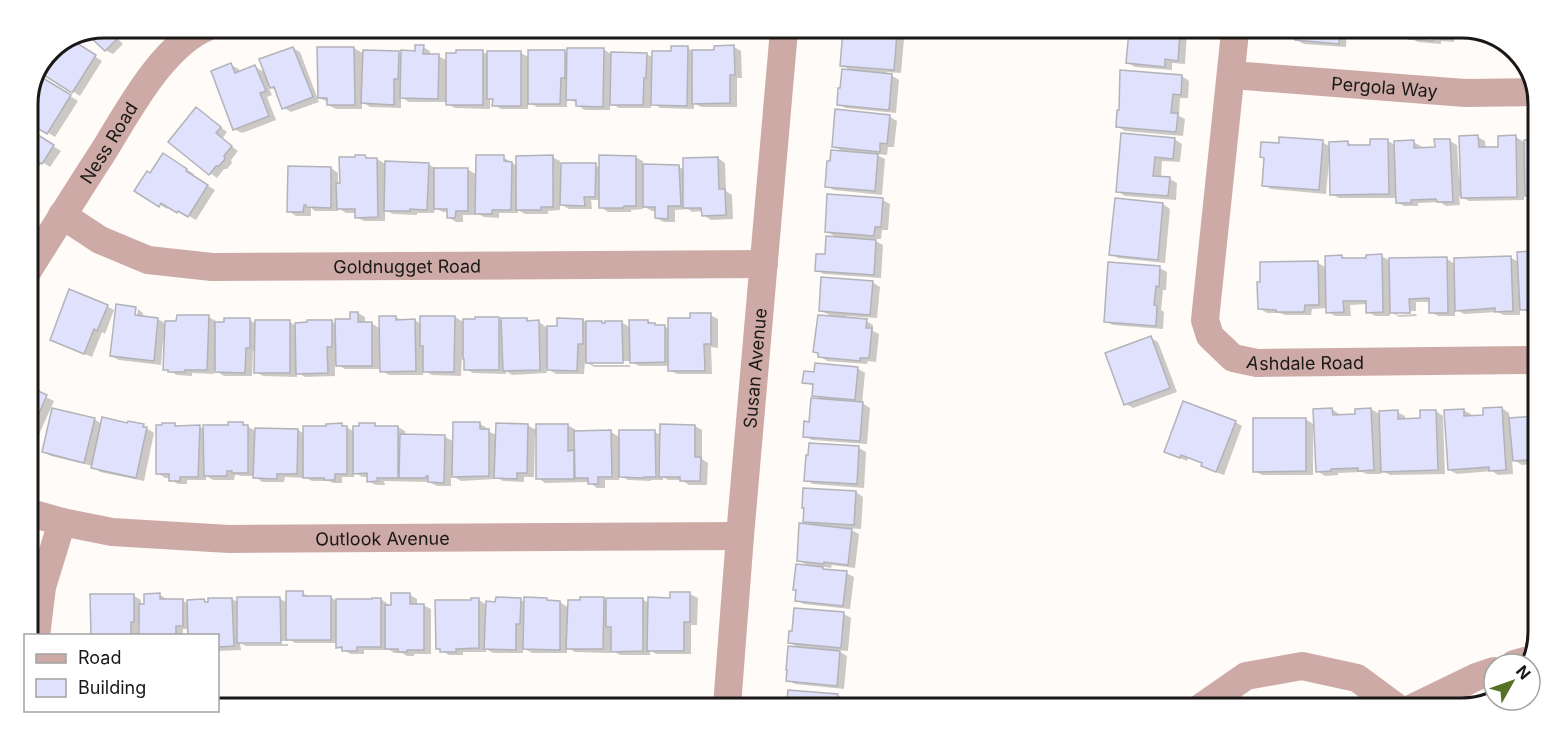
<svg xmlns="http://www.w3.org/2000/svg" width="1566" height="736" font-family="Inter,sans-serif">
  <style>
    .shadow { fill: #0003 }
    .building { fill: #e0e2fd; stroke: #b2b3b9; stroke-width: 1.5 }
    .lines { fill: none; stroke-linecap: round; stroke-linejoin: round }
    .minor { stroke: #ceaaa7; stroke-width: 28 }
    .labels { text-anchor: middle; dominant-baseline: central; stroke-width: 6; stroke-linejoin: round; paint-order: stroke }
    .street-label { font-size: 18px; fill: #1a1816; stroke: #fff }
    .rim { fill: none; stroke: #1a1816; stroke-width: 3 }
  </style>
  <rect width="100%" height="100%" fill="#fefbf8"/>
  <g class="shadow">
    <polygon points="104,27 128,27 117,38 123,44 113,54 105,50 89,33"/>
    <polygon points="1131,31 1187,32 1185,64 1172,63 1172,70 1135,67 1128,63"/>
    <polygon points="1297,32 1347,32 1346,47 1304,44 1296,40"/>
    <polygon points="1411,33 1455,33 1454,42 1441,41 1441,44 1418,42 1411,38"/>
    <polygon points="1462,33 1483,33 1483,36 1468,36"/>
    <polygon points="896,34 904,39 901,73 886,72 899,80 896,113 846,108 838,104 853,72 842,65"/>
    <polygon points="70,41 102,61 80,96 40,71 50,49"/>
    <polygon points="423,47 430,51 430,55 438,56 448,61 483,52 489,55 521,53 530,58 565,52 568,54 603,49 611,54 646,54 654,58 688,48 694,52 715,52 734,47 741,51 742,78 737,78 737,107 701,107 694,103 694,109 660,108 651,102 651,108 619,108 610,103 610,110 585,110 578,106 578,103 567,99 567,107 537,107 528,102 528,109 501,109 494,105 494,101 490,99 490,109 455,108 447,104 447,102 409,102 401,97 401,108 370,107 362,102 362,109 336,109 328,105 328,102 319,98 354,48 364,54 399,53 403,55 416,52"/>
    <polygon points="293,48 300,52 319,102 291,112 284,108 277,91 268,86 272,95 267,97 276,120 242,133 234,129 231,65 239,69 240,73 255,67 266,73"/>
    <polygon points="1122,71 1182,76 1189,81 1188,98 1180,98 1179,116 1185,119 1183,136 1125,131 1117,126 1120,112"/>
    <polygon points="38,76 78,101 55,137 27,120 27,99"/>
    <polygon points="204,114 227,132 222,139 238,151 231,160 232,163 227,169 224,169 217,178 210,173"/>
    <polygon points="890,117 897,121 894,147 888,147 887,155 875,154 885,159 882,195 834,190 826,186 832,163 844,152 833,146"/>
    <polygon points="27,130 61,151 50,167 42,162 30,181 27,179"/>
    <polygon points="1478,137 1485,141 1486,149 1499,149 1516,137 1524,142 1538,141 1538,199 1534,199 1524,194 1524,200 1469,201 1459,196 1460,205 1446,206 1440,202 1418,203 1418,206 1404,206 1397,202 1397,198 1339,198 1331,194 1331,161 1329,161 1326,194 1271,189 1264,185 1322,142 1331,147 1348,143 1354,146 1371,146 1388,141 1395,145 1413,142 1421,146 1421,149 1436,148 1450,141 1457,145 1459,177 1462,177"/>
    <polygon points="1174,139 1182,144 1180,162 1162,161 1161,178 1170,179 1177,183 1176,200 1125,196 1117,191"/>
    <polygon points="163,155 194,174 192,176 215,190 196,220 186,214 185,216 169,206 167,209 136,191 151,175"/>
    <polygon points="365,156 371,159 377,159 387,165 428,164 437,169 467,169 477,175 503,157 517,166 552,157 560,161 560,164 595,165 601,168 635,157 643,161 643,166 678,166 684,170 718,158 725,163 726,191 732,195 733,219 711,220 703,215 703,211 692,212 688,209 675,210 675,222 664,222 656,218 656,211 652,211 643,206 643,209 631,210 631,212 608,212 601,207 601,200 591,200 592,209 569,209 560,204 560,210 548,211 548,214 525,214 518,210 518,213 499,213 499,218 484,217 475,212 475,215 463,215 463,222 456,222 448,217 448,212 443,212 435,208 434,213 417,213 417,215 393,214 385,210 385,221 364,221 356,217 356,213 346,213 338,208 338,211 315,211 311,208 311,216 296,216 289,211 331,168 338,173 338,185 342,184"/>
    <polygon points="883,200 890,204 888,230 882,230 881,239 872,239 883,245 881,278 824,274 816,270 839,239 826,231"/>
    <polygon points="1116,200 1163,204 1170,209 1165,263 1118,258 1111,254"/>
    <polygon points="1534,252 1537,254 1537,313 1529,313 1520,308 1520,315 1504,315 1497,312 1464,314 1455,309 1455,316 1438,316 1431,312 1431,302 1416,302 1416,311 1397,312 1397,315 1416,314 1417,316 1399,317 1390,311 1390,316 1375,316 1368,312 1368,304 1350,305 1351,316 1335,316 1328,312 1328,308 1312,309 1311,315 1285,315 1280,313 1267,313 1259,308 1318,263 1327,268 1342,257 1347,260 1368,259 1381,256 1391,261 1447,259 1455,264 1511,258 1519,262"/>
    <polygon points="1160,268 1167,272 1166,290 1163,290 1161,310 1164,312 1163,329 1113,325 1105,321"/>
    <polygon points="872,282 880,287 877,318 846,316 846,319 866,321 873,325 873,331 879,334 876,362 868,361 867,364 827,361 820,356 820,355 814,351 833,317 820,310"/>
    <polygon points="107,306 114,310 105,334 102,332 92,357 51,340"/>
    <polygon points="117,306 138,309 135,309 133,323 136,323 138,309 143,313 143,318 158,319 166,324 208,317 216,321 216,323 250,320 256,324 290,322 296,326 331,321 337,325 351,321 358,313 365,317 365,323 371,323 381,329 396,317 402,321 415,320 421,324 455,317 465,323 499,319 501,320 527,319 532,322 539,322 546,327 558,327 583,320 586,322 601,322 607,325 621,322 631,328 648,321 659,327 665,327 669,329 692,319 710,315 718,319 718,348 711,347 712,374 677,374 669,370 669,366 639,366 630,361 593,362 593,365 630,365 630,367 594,367 585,361 584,374 556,374 546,368 547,373 512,375 506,371 506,374 473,373 466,369 466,359 462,357 461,376 432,375 423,370 423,375 389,375 382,371 382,362 379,362 379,369 345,369 335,363 335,376 305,377 297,372 297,377 263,376 256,372 256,351 253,351 252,376 224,376 214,370 214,374 192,373 192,376 177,375 165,369 166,342 163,341 161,365 119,360 111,356"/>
    <polygon points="1151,338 1158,342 1177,392 1133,408 1126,404"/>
    <polygon points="857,368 865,373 862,403 870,408 867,444 812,440 804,436 823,401 813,395 814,386 804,382 815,373"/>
    <polygon points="27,388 54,401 37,439 27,435"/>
    <polygon points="1502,408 1509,413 1510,420 1536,417 1535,467 1530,464 1522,465 1512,459 1513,474 1498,475 1492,471 1457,474 1449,470 1463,410 1471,414 1471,417 1485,416"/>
    <polygon points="1332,409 1339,414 1340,416 1357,416 1356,410 1371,409 1381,415 1397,412 1405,416 1405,420 1422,419 1436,411 1443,416 1445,474 1390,475 1381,470 1381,474 1367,474 1362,472 1338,473 1338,475 1325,476 1317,471 1315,425 1313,425 1313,475 1262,475 1255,471 1305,419 1315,425"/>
    <polygon points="94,419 102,424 128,424 129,422 143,426 154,433 144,481 100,472 93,467 93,466 51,456 43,452"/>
    <polygon points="1235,422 1242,426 1224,475 1210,470 1203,466 1204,464 1188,458 1187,461 1173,455"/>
    <polygon points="243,424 256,431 256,429 298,430 304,434 342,425 355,432 374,425 379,427 398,427 405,431 405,436 444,436 454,442 480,424 487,428 487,431 497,435 527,425 538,431 567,425 575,429 575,433 611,432 621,438 655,432 661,435 695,426 702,430 702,459 708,463 707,485 689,485 681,480 668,480 663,477 663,480 651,480 651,481 628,480 619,475 619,480 605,480 605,488 597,488 590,483 590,482 545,483 538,478 537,436 535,435 534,477 524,477 524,482 503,481 496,477 496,479 461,481 451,475 451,486 437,486 429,482 384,481 385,485 376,485 368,481 368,477 362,477 354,472 354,477 342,477 342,483 333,483 329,481 312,481 306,478 285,477 284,482 262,482 255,476 241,476 238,475 235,475 234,480 213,480 206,476 206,480 187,480 187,484 178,484 171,480 171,478 165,478 158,473 175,425 179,427 200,427 205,430"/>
    <polygon points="810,445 859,448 866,452 864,488 813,484 806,480"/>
    <polygon points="856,492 863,497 861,529 847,528 859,534 855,568 832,565 831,568 819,566 827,571 846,573 854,577 850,609 804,604 796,600 797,591 794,589 809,567 799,560 813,526 805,521"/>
    <polygon points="302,593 310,597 330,597 337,601 381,599 388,604 388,606 393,606 410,595 417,599 417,605 423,605 431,609 431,654 414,654 414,656 407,656 402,653 394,653 388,649 388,650 364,650 364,654 351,654 338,647 338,643 295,643 288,638 288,641 244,641 244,644 288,644 288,646 246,646 240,643 241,650 218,651 218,636 189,629 183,629 183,636 141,636 141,626 138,626 138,636 93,636 134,596 141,600 141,606 146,606 160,595 167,599 182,600 188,604 204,601 209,604 232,599 239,603 280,599 288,603"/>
    <polygon points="671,593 690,594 698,598 697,625 691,625 691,654 656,654 650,650 650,655 620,655 610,649 610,653 575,652 567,647 567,653 532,653 523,648 523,653 493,653 486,649 486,652 463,652 463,655 449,655 437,648 479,600 487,605 520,600 525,602 547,599 552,602 560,602 569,608 604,599 607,601 642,599 649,603 671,599"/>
    <polygon points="844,614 851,618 848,651 837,650 847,656 844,689 795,684 788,680 800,648 790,643 793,633"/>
    <polygon points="837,695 845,699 844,706 786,706 786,703"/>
  </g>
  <g class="building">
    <polygon points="104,27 116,27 110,33 117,39 105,51 87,34"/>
    <polygon points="843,30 897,33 894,70 840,66"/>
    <polygon points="1129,31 1180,32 1178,61 1165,59 1165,67 1126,63"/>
    <polygon points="1296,32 1340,32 1339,44 1295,40"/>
    <polygon points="1410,33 1447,33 1447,39 1434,38 1434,41 1409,39"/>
    <polygon points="72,40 96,55 72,93 39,72 50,49"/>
    <polygon points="415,45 424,45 423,54 439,54 438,99 400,98 401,50 415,51"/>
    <polygon points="734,45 735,75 730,75 730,103 692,104 692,50 714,50 714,46"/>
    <polygon points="671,46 688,46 687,106 651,105 652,51 671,51"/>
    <polygon points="293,47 313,97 282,109 274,87 270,88 259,59"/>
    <polygon points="317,47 354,47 355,105 327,105 327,98 318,98"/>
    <polygon points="567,48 604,48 603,107 576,106 576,100 566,100"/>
    <polygon points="363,50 399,51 398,79 394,79 394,105 361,103"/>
    <polygon points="456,50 483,50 483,105 446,105 446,53 456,53"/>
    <polygon points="528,50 565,50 565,78 561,78 560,104 528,104"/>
    <polygon points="487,51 521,51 521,106 492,106 493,99 487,99"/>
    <polygon points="611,52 647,53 646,78 644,78 643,105 610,105"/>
    <polygon points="231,63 235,73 255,65 266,91 260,93 269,116 233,130 211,71"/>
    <polygon points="842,69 892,74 889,110 837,105 838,88 840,88"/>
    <polygon points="1120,70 1182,75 1181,95 1173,94 1171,113 1178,113 1176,132 1116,127 1117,110 1119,110"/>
    <polygon points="38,75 71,95 47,134 27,122 27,99"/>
    <polygon points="196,107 221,127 216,133 232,146 224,156 225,159 219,166 216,166 209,175 168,142"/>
    <polygon points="835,109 890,115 887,144 880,143 880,152 832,147"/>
    <polygon points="27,128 54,145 42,164 34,159 27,171"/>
    <polygon points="1121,133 1175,138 1173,159 1155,157 1153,176 1170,177 1168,196 1116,192"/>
    <polygon points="1478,135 1479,147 1498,147 1498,136 1516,135 1517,197 1461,198 1459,136"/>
    <polygon points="1279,137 1323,140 1319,190 1262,186 1264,158 1260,157 1261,142 1279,143"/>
    <polygon points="1370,139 1388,139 1389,194 1330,195 1329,142 1348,141 1348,145 1370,145"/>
    <polygon points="1434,139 1450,139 1453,202 1437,202 1436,199 1411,200 1411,203 1396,203 1394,141 1414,140 1414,148 1435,147"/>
    <polygon points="1524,140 1538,140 1538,195 1525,196"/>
    <polygon points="831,150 878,154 875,191 825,187 827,161 830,161"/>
    <polygon points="163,153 187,169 186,171 208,185 188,217 178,211 177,213 161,203 159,207 134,191 147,171 150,173"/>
    <polygon points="355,155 365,155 366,158 377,158 378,217 355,218 355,209 337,209 336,183 340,183 339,157 355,157"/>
    <polygon points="476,155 504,155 504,161 512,162 511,210 492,210 492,214 475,214"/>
    <polygon points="553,155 553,207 541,207 541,210 516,210 516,156"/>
    <polygon points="599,155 636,156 636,206 624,206 623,208 599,208"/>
    <polygon points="718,157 719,189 725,189 726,215 702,216 701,208 683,208 683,158"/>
    <polygon points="385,161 429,163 427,210 410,209 410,211 384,211"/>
    <polygon points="561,163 596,163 595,197 584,197 585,206 560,205"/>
    <polygon points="643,164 679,165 681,206 668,206 668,219 655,218 655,207 643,207"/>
    <polygon points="288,166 331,167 331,208 306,207 306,205 304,205 303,212 287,212"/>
    <polygon points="434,168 468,168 468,211 456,211 455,218 447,218 447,209 434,209"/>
    <polygon points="827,194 883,198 881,227 875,227 874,236 825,232"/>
    <polygon points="1115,198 1163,203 1158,260 1109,255"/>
    <polygon points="826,236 876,240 874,275 815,271 816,254 825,254"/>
    <polygon points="1534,251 1535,254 1537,254 1537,309 1520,310 1517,252"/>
    <polygon points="1382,254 1383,312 1366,313 1366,301 1343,301 1344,312 1326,313 1325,256 1342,255 1342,258 1366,258 1366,255"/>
    <polygon points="1511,256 1513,311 1495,312 1495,308 1455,311 1454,258"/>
    <polygon points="1447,257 1448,313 1429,313 1429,298 1409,299 1410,313 1390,313 1389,258"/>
    <polygon points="1318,261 1319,305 1305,305 1304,312 1276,312 1276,310 1258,309 1257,282 1260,282 1260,262"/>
    <polygon points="1108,262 1160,266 1159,287 1156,286 1154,305 1157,306 1156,326 1104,322"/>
    <polygon points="821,277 873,281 870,315 819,311"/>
    <polygon points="69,289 108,305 97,331 94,329 84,354 50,340"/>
    <polygon points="116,304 136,307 135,315 158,318 154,361 110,356"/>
    <polygon points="350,312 358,312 358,322 372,322 372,366 336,366 335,319 350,319"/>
    <polygon points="690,313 711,313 711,344 704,344 705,371 668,371 668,318 690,318"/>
    <polygon points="177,315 209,315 207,370 185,370 185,372 168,372 168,370 163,370 165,321 176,321"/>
    <polygon points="818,315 867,319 866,328 872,328 869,358 860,358 860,361 818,357 818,353 813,352"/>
    <polygon points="379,316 396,316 396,320 415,319 416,371 380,372"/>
    <polygon points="420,316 455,316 454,372 423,372 423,346 420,346"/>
    <polygon points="475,317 499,317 499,370 464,370 464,359 463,359 463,319 475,319"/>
    <polygon points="224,318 250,318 250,348 246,348 245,373 215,372 215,322 224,322"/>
    <polygon points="501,318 527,318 527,321 539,320 540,370 503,371"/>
    <polygon points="557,318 583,319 583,344 578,344 577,371 547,370 547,326 557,326"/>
    <polygon points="255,320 290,320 290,373 254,373"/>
    <polygon points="307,320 332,320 332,347 327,347 328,373 296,374 295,323 307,322"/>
    <polygon points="629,320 648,320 648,323 655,323 655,325 665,325 665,362 630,363"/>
    <polygon points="586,321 602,321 602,323 605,323 605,321 622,321 623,363 586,363"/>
    <polygon points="1151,336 1170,388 1124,405 1105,353"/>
    <polygon points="815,363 858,367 855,400 812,396 813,384 802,383 804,371 814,372"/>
    <polygon points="27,386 47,395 29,436 27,435"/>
    <polygon points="811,398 863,402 860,441 803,437 804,421 809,422"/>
    <polygon points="1183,401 1236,421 1216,472 1201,466 1202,463 1181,455 1180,458 1164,452"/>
    <polygon points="1502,407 1506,470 1489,471 1489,467 1448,470 1444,410 1464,409 1464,416 1483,415 1483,408"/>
    <polygon points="52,408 95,418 84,463 42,452"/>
    <polygon points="1332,408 1333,415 1355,414 1355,409 1371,408 1374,470 1358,471 1358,468 1331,469 1331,471 1316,472 1313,409"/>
    <polygon points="1398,410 1398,419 1420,418 1420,410 1436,410 1438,470 1381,472 1379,411"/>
    <polygon points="1536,416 1535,464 1528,464 1527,460 1513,461 1509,418"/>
    <polygon points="102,417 127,423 128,421 144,424 143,427 147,427 136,478 91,468"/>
    <polygon points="1253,418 1306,418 1306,471 1253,472"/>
    <polygon points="228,422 243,422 243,425 248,425 248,473 232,473 232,471 227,471 227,476 204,476 203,425 228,425"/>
    <polygon points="453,422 480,422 480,429 489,429 489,476 452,477"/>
    <polygon points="162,423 175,423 175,426 200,425 198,477 180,477 180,481 169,481 169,474 156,474 156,425 162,425"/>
    <polygon points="342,423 342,426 347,426 347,474 335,474 335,480 324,480 324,478 303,478 303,426 326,426 326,424"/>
    <polygon points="359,423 375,423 375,426 398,426 398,478 377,478 378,481 367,482 367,473 353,474 353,426 359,426"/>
    <polygon points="496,423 528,424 527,473 517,473 517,479 494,478"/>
    <polygon points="536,424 568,424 568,451 574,450 574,479 536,479"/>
    <polygon points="660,424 695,425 695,457 701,457 700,481 680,481 680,477 659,477"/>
    <polygon points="255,428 298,429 297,474 277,474 277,479 253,478"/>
    <polygon points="611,430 612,477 598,477 598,484 588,484 588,478 575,478 574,431"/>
    <polygon points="619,430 655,430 656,477 644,477 644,478 619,477"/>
    <polygon points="400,434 445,435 444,483 428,482 428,476 426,476 426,478 399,478"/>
    <polygon points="809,443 859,446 857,484 804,481 806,455 808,455"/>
    <polygon points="803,488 856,491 854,525 803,522 804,508 802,508"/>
    <polygon points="799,523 852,529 848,565 824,562 824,564 797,561"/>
    <polygon points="796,564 823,567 823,569 847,571 843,606 795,601 796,590 793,590"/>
    <polygon points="286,591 303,591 303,596 331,596 331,640 286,640"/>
    <polygon points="670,592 690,592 690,622 684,622 684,651 647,651 648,597 670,598"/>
    <polygon points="160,593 160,599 183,599 183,626 176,626 176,636 139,636 139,604 144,604 144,594"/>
    <polygon points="391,593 410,593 410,604 424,604 424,650 407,650 407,652 398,652 398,649 385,649 385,605 391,605"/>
    <polygon points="90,594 134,594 134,622 131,622 131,636 91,636"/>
    <polygon points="237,597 280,597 281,643 237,643"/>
    <polygon points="496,597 521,598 520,624 516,624 516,650 484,649 486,601 495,602"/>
    <polygon points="524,597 547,598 547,600 560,601 560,650 523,649"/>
    <polygon points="580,597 604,597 603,649 566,649 568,600 580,600"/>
    <polygon points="208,598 232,598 234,646 218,647 218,636 188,636 187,600 204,599 205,602 208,602"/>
    <polygon points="372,598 381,598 381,647 357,647 357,651 342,651 342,647 336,648 336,599 372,599"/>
    <polygon points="471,598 479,598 479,648 456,649 456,652 440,652 440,649 436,649 435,600 471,600"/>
    <polygon points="606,598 643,598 643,651 611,652 611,627 606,627"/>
    <polygon points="794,608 844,612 841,648 788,643 789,631 792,631"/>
    <polygon points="788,646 840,651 837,686 786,681 787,670 786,670"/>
    <polygon points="788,690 838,694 836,706 784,706 784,701 787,701"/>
    <polygon points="336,700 344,704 297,704 320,704 323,701"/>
    <polygon points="362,701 388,703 388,704 350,704 362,704"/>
    <polygon points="436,701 436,705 396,704 422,703 422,702"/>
    <polygon points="535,701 535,704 541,705 496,705 521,704 521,702"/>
    <polygon points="562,701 570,701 571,703 584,703 584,705 548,705 548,704 562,704"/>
    <polygon points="257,702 271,702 273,704 254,704"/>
    <polygon points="455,702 471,702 471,704 493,705 449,705 455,705"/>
    <polygon points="618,702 627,702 627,704 641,705 602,705 617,705"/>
    <polygon points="646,703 680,704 680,706 646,705"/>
  </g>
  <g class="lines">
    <g class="minor">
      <path id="s1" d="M 1235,32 L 1205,320 L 1210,336 L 1233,358 L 1257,363 L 1536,360"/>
      <path id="s2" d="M 1232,75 L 1465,93 L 1537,92"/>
      <path id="s3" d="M 62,215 L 100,240 L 148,260 L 212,267 L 764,264"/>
      <path id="s4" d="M 27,272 C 52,232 77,192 103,152 C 128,112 162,46 207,27"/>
      <path id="s5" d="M 27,512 L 62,522 L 112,532 L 229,539 L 740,536"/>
      <polyline points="36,636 42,587 62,522"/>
      <polyline points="1514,664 1533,659"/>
      <path id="s6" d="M 727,706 L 740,536 L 784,30"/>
      <polyline points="1200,708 1246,676 1302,666 1357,678 1399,709"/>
      <polyline points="1410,709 1476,677 1494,671"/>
    </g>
  </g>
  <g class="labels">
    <g class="street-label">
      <text stroke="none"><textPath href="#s2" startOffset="153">Pergola Way</textPath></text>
      <text stroke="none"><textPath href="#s4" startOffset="153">Ness Road</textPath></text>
      <text stroke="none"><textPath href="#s3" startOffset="357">Goldnugget Road</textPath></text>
      <text stroke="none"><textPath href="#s1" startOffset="411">Ashdale Road</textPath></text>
      <text stroke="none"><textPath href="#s6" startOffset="339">Susan Avenue</textPath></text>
      <text stroke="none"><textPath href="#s5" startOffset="358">Outlook Avenue</textPath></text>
    </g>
  </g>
  <path d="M0 0H1566V736H0ZM104 38H1462A66 66 0 0 1 1528 104V632A66 66 0 0 1 1462 698H104A66 66 0 0 1 38 632V104A66 66 0 0 1 104 38Z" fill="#fff" fill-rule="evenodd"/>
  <path class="rim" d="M104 38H1462A66 66 0 0 1 1528 104V632A66 66 0 0 1 1462 698H104A66 66 0 0 1 38 632V104A66 66 0 0 1 104 38Z"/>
  <rect x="24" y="634" width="195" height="78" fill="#ffffff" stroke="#a3a3a2" stroke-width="1.5"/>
  <rect x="36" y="654" width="30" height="9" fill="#ceaaa7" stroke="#a3a3a2" stroke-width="1.5"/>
  <text x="78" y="664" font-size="18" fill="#1a1816">Road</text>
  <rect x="36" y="679" width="30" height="18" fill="#e0e2fd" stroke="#a3a3a2" stroke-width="1.5"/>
  <text x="78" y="694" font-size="18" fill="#1a1816">Building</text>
  <g transform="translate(1512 682) rotate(50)"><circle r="28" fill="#ffffff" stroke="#a3a3a2" stroke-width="1.5"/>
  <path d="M0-4.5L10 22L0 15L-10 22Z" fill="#567226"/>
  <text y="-9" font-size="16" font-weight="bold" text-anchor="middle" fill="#1a1816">N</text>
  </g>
</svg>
